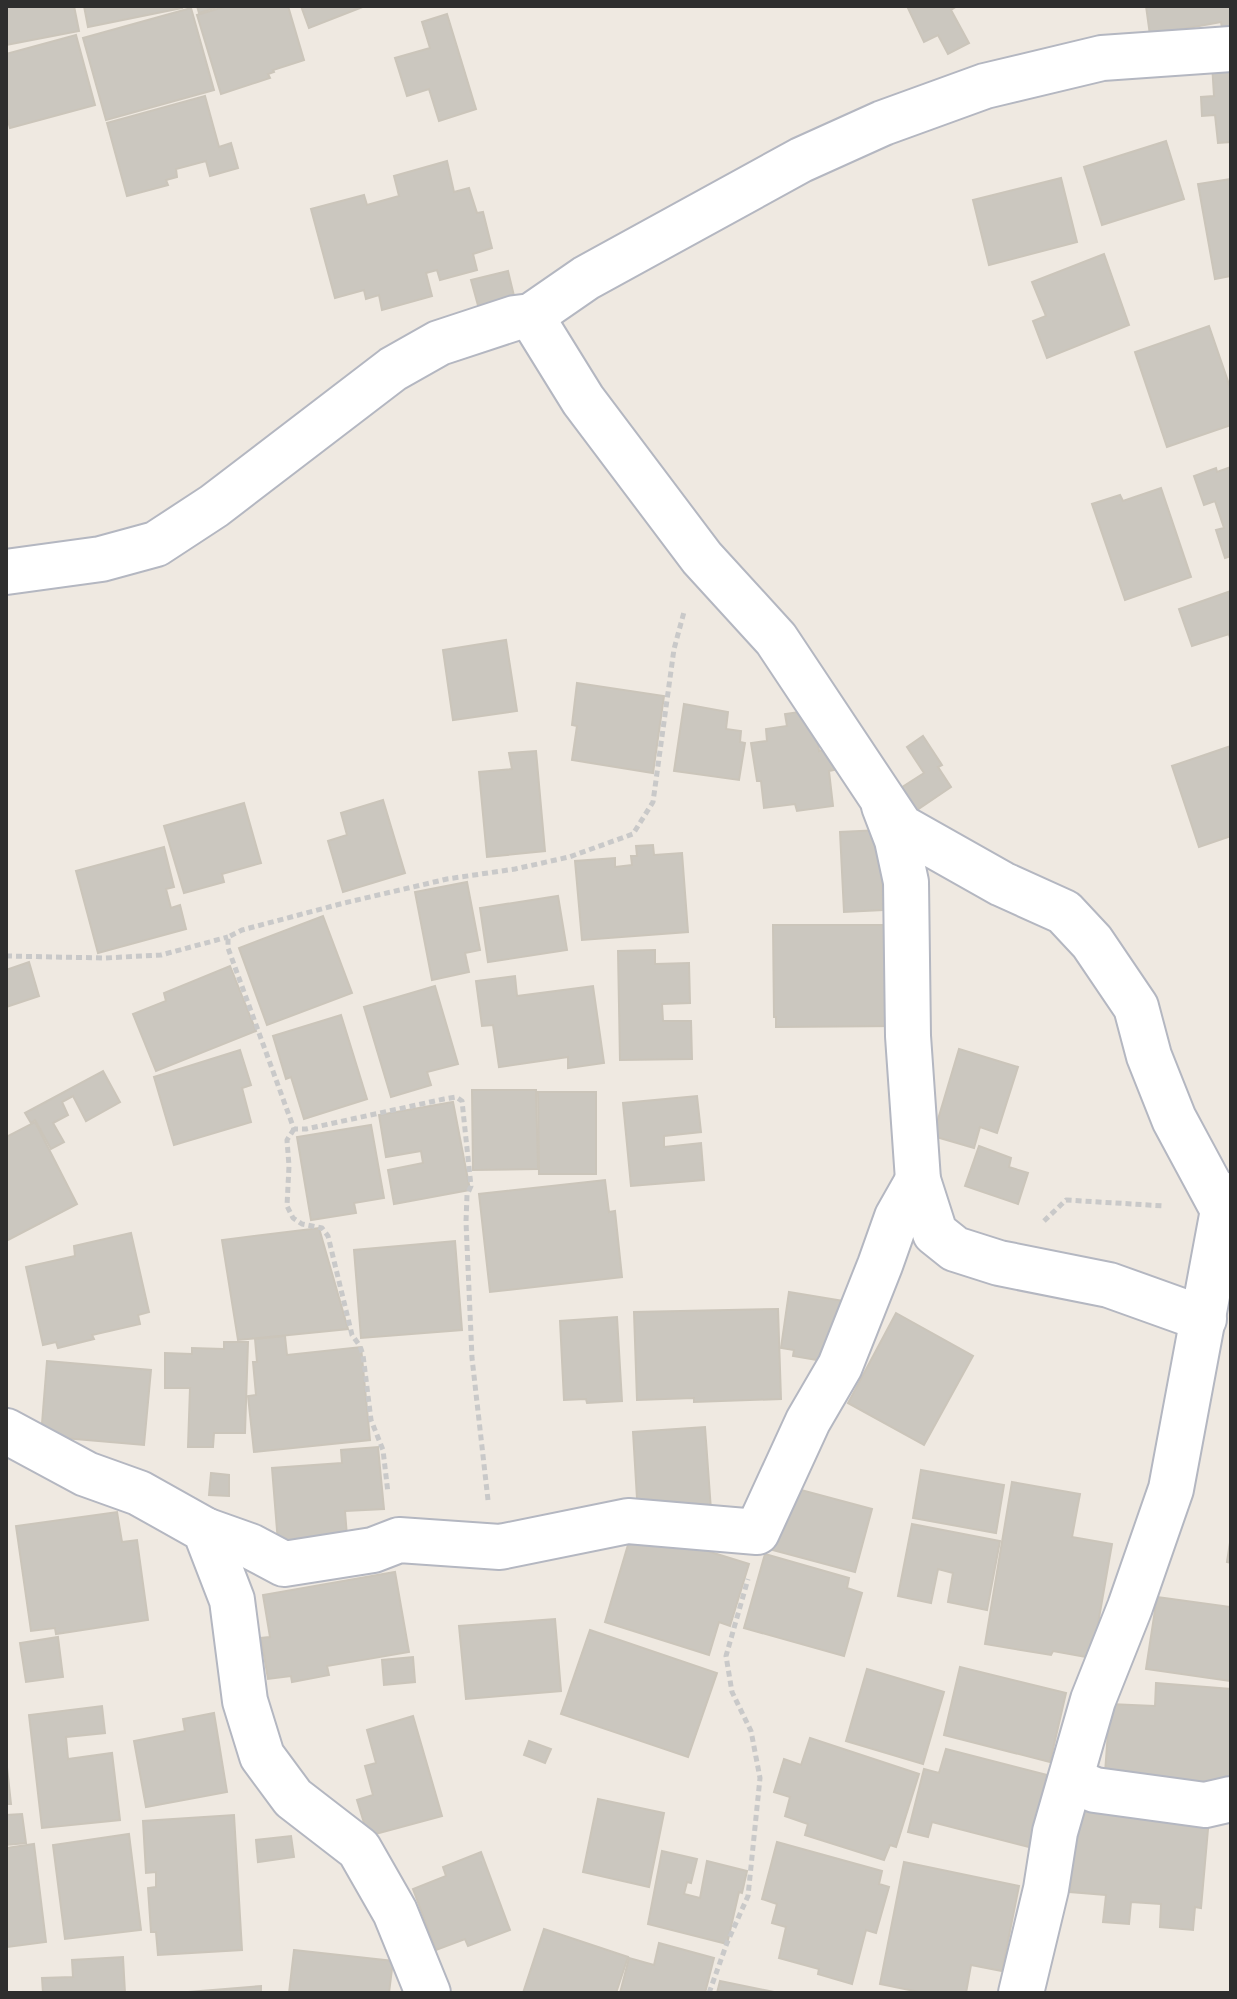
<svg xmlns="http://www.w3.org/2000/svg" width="1237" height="1999" font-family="'Alegreya Sans',sans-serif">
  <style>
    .building { fill: #cbc7bf; stroke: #cbc5ba; stroke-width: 2 }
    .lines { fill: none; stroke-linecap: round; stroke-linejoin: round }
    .street-casing { stroke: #b4b7c1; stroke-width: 48 }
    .path { stroke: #c9c9c9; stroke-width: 5; stroke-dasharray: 6 4; stroke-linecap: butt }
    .street { stroke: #fff; stroke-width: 44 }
  </style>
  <rect width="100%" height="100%" fill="#efe9e1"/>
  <g class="building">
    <polygon points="6,6 74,6 79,31 6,45"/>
    <polygon points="84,6 181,6 182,8 88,27"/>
    <polygon points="197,6 221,6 199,13"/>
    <polygon points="227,6 288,6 304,60 273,70 274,72 268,74 270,78 221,94 197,15"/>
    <polygon points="301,6 365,6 309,28"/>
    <polygon points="907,6 957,6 951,10 969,43 948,54 938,35 924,42"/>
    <polygon points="1146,6 1231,6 1231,33 1223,34 1221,22 1150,35"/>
    <polygon points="191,8 214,90 106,120 83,38"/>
    <polygon points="447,14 476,109 439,121 429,89 407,96 395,58 430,48 422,22"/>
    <polygon points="76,35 95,105 10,128 6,114 6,54"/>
    <polygon points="1231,62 1231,142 1218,143 1215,115 1202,116 1201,97 1214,96 1212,63"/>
    <polygon points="205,96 219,147 231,143 238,168 210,176 206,161 176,169 177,177 166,180 168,185 127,196 107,123"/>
    <polygon points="1166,141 1184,199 1102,225 1084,167"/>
    <polygon points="447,161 454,192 469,188 477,213 483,212 492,248 473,254 477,270 440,280 437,270 426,273 432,296 382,310 379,295 366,299 364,290 335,298 311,209 364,195 367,205 399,196 394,176"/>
    <polygon points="1061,178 1077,242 989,265 973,200"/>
    <polygon points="1231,179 1231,276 1215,279 1198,184"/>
    <polygon points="1104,254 1129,325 1047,358 1033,321 1046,316 1032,282"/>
    <polygon points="508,271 515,300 479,309 471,280"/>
    <polygon points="1209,326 1231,390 1231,425 1167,447 1135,352"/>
    <polygon points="1231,467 1231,556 1225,558 1216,530 1224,528 1215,501 1204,505 1194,476 1216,468 1217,472"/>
    <polygon points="1161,488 1191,577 1125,600 1092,504 1120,495 1123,501"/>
    <polygon points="1231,591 1231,642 1229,634 1192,646 1179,609"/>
    <polygon points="506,640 517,711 453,720 443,650"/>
    <polygon points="577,683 664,696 653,773 572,760 577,726 572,725"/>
    <polygon points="684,704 728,712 726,729 741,731 740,742 745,743 739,780 674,771"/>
    <polygon points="814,710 819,751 831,749 834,770 829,771 833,806 797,811 795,804 764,808 761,781 757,781 751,743 767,741 766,729 787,726 785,714"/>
    <polygon points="923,736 942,765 938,767 951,787 911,814 896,791 924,773 907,747"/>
    <polygon points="1231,746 1231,836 1199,847 1172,766"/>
    <polygon points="536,751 545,851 487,857 479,772 512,769 509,753"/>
    <polygon points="383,800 405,873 343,892 328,841 347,835 341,813"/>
    <polygon points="244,803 261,863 222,874 224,882 184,893 164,826"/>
    <polygon points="880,830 883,910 844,912 840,832"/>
    <polygon points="653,845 654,855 682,853 688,932 582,940 575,861 615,858 615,867 632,865 631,856 637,856 636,846"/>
    <polygon points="164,847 174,887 166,889 171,908 180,905 186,929 98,953 76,871"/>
    <polygon points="467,882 480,950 465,953 469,972 432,980 415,892"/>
    <polygon points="558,896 567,950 488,962 480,908"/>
    <polygon points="323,916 352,993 267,1025 239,948"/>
    <polygon points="773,925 900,925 900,1026 776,1027 776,1017 774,1017"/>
    <polygon points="655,950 655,964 689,963 690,1003 662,1004 663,1021 691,1021 692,1059 620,1060 618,951"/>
    <polygon points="29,962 39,996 6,1007 6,970"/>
    <polygon points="230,966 256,1031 156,1071 133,1014 166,1001 164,993"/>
    <polygon points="515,976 517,996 593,986 604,1063 568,1068 568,1057 499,1067 493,1025 482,1026 476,981"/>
    <polygon points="435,986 458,1064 427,1072 431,1085 391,1097 364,1007"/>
    <polygon points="341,1015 367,1099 304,1119 291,1077 286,1079 273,1036"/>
    <polygon points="959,1049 1018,1067 997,1133 980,1127 974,1148 933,1136"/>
    <polygon points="240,1050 251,1085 242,1088 251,1122 174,1145 154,1077"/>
    <polygon points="103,1071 120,1102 86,1121 73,1096 62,1102 68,1115 53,1123 64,1142 51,1149 35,1120 31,1123 25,1113"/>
    <polygon points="472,1090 536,1090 538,1169 473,1170"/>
    <polygon points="538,1092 596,1092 596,1174 539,1174"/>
    <polygon points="697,1096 701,1132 664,1136 664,1147 701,1143 704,1180 631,1186 623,1103"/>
    <polygon points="453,1102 470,1190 394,1204 388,1170 423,1163 421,1151 386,1157 379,1115"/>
    <polygon points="35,1122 77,1204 6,1241 6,1137"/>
    <polygon points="371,1125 384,1198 354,1203 356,1213 311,1220 297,1137"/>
    <polygon points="979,1146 1011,1158 1009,1167 1028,1173 1018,1204 965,1186"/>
    <polygon points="605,1180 609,1212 615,1211 622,1277 490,1292 479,1194"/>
    <polygon points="319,1228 348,1329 238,1340 222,1240"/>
    <polygon points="131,1233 149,1312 138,1315 140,1324 92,1335 94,1339 58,1348 56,1342 43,1345 26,1267 75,1256 74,1246"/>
    <polygon points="455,1241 462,1330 361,1338 354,1250"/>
    <polygon points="789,1292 844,1301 835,1363 793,1356 794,1350 781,1348"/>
    <polygon points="778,1309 781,1399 694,1402 694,1398 637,1400 634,1312"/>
    <polygon points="896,1313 973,1356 924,1445 848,1403"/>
    <polygon points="617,1317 622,1401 587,1403 586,1399 564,1400 560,1321"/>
    <polygon points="285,1336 287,1355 361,1347 370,1440 254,1452 248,1396 256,1395 253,1362 257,1362 255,1339"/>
    <polygon points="224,1342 248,1342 245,1433 214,1433 213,1447 188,1447 190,1388 165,1388 165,1353 192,1354 192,1348 224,1349"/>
    <polygon points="47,1361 151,1370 144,1445 41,1436"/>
    <polygon points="705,1427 711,1510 638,1515 633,1432"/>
    <polygon points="378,1447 384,1509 345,1511 348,1549 279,1555 272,1468 342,1463 341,1450"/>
    <polygon points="921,1470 1004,1485 996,1533 913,1518"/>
    <polygon points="211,1473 229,1475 229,1496 209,1495"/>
    <polygon points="1012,1482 1080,1494 1072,1537 1112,1544 1092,1658 1053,1651 1051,1655 985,1644"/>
    <polygon points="786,1486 872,1509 855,1572 769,1549"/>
    <polygon points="117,1512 122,1542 137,1540 148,1620 56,1634 55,1628 31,1631 16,1526"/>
    <polygon points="912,1524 1000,1541 987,1610 948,1602 953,1573 938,1569 931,1603 898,1596"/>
    <polygon points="633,1528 749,1564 730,1626 719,1622 709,1655 605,1622"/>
    <polygon points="1231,1536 1231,1563 1227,1562"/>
    <polygon points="765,1554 849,1578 847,1588 862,1593 844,1656 744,1628"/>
    <polygon points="395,1572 409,1652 327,1666 329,1675 292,1682 291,1676 268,1679 261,1638 270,1637 263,1595"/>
    <polygon points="1157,1597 1231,1607 1231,1681 1146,1669"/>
    <polygon points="555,1619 561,1691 466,1699 459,1626"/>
    <polygon points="590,1630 717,1673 688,1757 561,1714"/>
    <polygon points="58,1637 63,1677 26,1682 20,1643"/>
    <polygon points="413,1657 415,1682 384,1685 382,1660"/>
    <polygon points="960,1667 1066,1693 1050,1762 944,1735"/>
    <polygon points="867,1669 944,1692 923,1764 846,1741"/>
    <polygon points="1156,1683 1231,1689 1231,1796 1104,1787 1110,1704 1155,1706"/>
    <polygon points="102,1706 105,1733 66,1737 68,1759 112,1753 120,1820 42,1828 29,1715"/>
    <polygon points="214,1713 227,1792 146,1807 134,1741 185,1731 183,1719"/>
    <polygon points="413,1716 442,1816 368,1836 357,1800 373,1795 365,1766 376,1763 367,1730"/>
    <polygon points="810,1738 919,1774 896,1847 890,1845 884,1860 805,1835 808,1824 785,1816 790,1797 774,1792 784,1759 801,1765"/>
    <polygon points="529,1741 551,1749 545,1763 524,1755"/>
    <polygon points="946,1749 1047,1775 1029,1847 932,1822 928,1837 908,1832 924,1769 939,1773"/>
    <polygon points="6,1758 11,1804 6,1804"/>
    <polygon points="598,1799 664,1813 649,1887 583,1872"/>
    <polygon points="1078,1806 1209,1818 1201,1908 1195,1907 1193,1930 1160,1927 1161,1904 1131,1902 1129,1924 1103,1922 1106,1895 1070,1892"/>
    <polygon points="22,1814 26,1843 6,1845 6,1815"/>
    <polygon points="234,1815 242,1950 158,1955 156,1932 151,1932 148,1888 156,1887 156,1872 146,1873 143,1821"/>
    <polygon points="129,1834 141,1930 65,1939 53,1845"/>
    <polygon points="291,1836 294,1857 258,1862 256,1840"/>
    <polygon points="777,1842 882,1871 879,1884 889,1887 876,1933 866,1930 852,1984 818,1974 819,1969 779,1958 786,1927 772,1923 777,1904 762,1899"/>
    <polygon points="34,1844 46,1942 6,1947 6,1848"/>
    <polygon points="662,1851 697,1859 691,1883 687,1882 684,1894 700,1898 707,1861 747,1871 742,1893 739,1892 727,1944 648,1924"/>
    <polygon points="481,1852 510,1930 468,1946 465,1939 436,1950 413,1889 446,1876 443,1867"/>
    <polygon points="904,1862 1019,1886 1002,1971 971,1965 966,1993 924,1993 880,1984"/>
    <polygon points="544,1929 628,1957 616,1993 523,1993"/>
    <polygon points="659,1943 714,1958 705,1993 620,1993 629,1958 654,1965"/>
    <polygon points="294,1950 393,1961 389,1993 289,1993"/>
    <polygon points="123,1957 125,1993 43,1993 42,1978 73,1977 72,1960"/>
    <polygon points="720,1981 779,1993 717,1993"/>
    <polygon points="261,1986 261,1993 189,1993 189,1992"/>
  </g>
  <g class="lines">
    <g class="street-casing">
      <g id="street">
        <polyline points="531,316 583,400 702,558 776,639 901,827 1002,884 1064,912 1092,942 1136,1007 1149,1056 1174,1119 1223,1210"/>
        <polyline points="6,572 101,559 156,544 214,506 393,369 439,343 515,318 531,316 586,278 801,160 883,123 985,86 1102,58 1231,49"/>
        <polyline points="884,806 897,840 906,882 908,1036 918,1180 935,1233 955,1249 999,1263 1109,1285 1204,1319"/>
        <polyline points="6,1431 86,1474 139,1493 205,1530 232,1600 245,1701 262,1756 293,1798 359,1849 395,1912 428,1993"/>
        <polyline points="205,1530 250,1546 284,1564 373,1550 399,1540 500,1547 628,1521 757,1532 808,1421 840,1366 880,1265 897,1217 918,1180"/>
        <polyline points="1071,1780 1095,1790 1205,1805 1231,1799"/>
        <polyline points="1021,1993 1046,1889 1055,1832 1093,1700 1130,1607 1171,1489 1223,1210 1231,1195"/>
      </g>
    </g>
    <g class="path">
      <polyline points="6,956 105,958 161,955 228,937"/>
      <polyline points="294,1129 287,1140 289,1166 287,1206 293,1218 302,1224 322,1228 328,1236 352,1335 360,1346 363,1355 371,1420 383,1450 388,1493"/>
      <polyline points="1044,1221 1066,1200 1165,1206"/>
      <polyline points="488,1500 472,1358 466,1222 467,1195 471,1186 462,1101 456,1097 444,1099 306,1129 294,1129 228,948 228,937 242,930 344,903 447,879 515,869 569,857 633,834 653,802 674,649 684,612"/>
      <polyline points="709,1993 727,1943 748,1896 760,1778 751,1731 732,1692 726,1656 748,1579"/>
    </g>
    <use href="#street" class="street"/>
  </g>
  <rect width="1237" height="1999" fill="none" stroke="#2e2e2e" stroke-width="16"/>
</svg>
